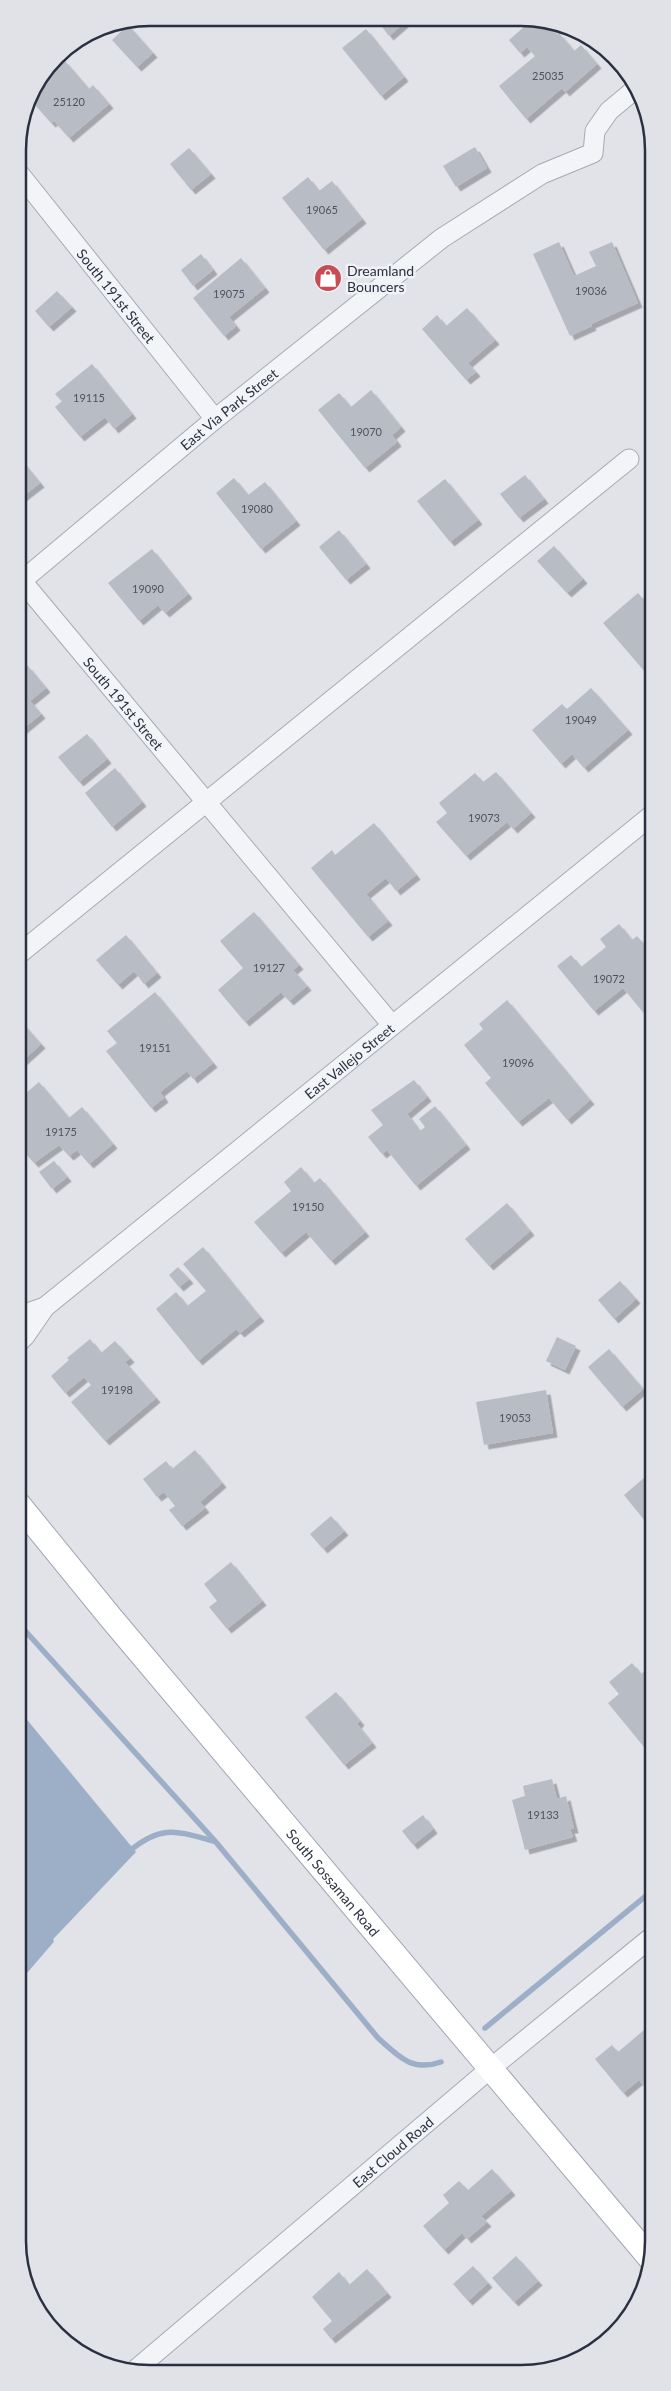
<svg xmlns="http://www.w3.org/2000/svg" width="671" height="2391" font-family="Lato,sans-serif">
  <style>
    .water { fill: #9daec7 }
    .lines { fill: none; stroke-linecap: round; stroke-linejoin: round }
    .stream { stroke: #9daec7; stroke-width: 5.5 }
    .building { fill: #b8bcc5; filter: url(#shadow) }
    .minor-casing { stroke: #a6aab3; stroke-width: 21 }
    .major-casing { stroke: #a0a7b4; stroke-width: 26 }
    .minor { stroke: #f3f4f7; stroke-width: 19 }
    .major { stroke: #fff; stroke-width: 24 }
    .labels { text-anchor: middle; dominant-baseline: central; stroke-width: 5; stroke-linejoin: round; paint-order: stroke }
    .number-label { font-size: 11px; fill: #4e5361 }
    .poi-label { font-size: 14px; fill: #2a3040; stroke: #f0f2f6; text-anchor: start }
    .street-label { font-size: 14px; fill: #2a3040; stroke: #f0f2f6 }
    .rim { fill: none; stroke: #2a3040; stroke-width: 2.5 }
  </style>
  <defs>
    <filter id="shadow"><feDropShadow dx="4.5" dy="4.5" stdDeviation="0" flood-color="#0004"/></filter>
  </defs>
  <rect width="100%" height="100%" fill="#e1e3e9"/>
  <polygon class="water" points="19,1710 136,1852 20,1974"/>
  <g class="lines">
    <g class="stream">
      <path d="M 19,1624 L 215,1841 L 378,2038 C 399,2057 412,2072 441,2062"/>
      <path d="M 127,1853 C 160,1825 174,1830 213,1841"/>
      <polyline points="20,1977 51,1941"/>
      <polyline points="485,2028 653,1890"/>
    </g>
  </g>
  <g class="building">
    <polygon points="376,19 401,19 404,23 389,36"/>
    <polygon points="532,20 545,20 557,35 559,33 574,51 581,45 597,64 565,92 562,88 526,119 499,86 535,56 527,47 520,53 509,40"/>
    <polygon points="128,25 153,53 137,67 112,40"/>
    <polygon points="366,29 404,77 381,96 342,48"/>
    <polygon points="64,60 89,89 93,85 109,104 69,138 54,121 51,123 29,98 40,81"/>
    <polygon points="475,147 487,168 456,187 443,166"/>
    <polygon points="189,148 211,174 191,190 170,164"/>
    <polygon points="308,177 319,191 332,181 362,219 324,250 282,198"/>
    <polygon points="559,242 574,276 596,266 589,252 612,242 638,303 591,324 592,326 570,336 533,254"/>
    <polygon points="201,254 213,270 193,286 181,270"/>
    <polygon points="241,258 265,288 229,317 236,326 224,336 193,298"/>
    <polygon points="57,291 72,307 49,327 35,311"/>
    <polygon points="467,308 495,340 468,363 476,372 466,380 422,329 437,315 446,326"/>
    <polygon points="92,364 132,414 114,429 105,417 80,437 55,407 62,401 55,394"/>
    <polygon points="371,390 401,427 392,435 397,442 365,468 318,410 339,393 351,407"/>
    <polygon points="18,456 40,483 18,500"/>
    <polygon points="525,475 544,499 519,518 500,494"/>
    <polygon points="234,478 248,495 265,482 296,521 261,549 216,493"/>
    <polygon points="445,479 478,520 450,542 417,501"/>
    <polygon points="339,530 366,564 346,580 319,547"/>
    <polygon points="554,546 583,579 567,593 537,561"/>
    <polygon points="152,549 188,594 165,613 158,605 139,621 108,583"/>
    <polygon points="638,593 652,609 652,680 603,623"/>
    <polygon points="27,665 46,688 30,701 41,714 18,733 18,672"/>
    <polygon points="591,688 628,730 584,768 572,754 561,764 532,730 562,704 567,709"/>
    <polygon points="87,734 107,759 79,782 58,757"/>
    <polygon points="115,768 142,802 112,827 85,793"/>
    <polygon points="496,772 531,813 513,829 507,822 466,856 436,822 447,813 439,803 475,773 483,782"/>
    <polygon points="374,823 416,875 396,891 386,878 366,894 388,921 368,937 311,868 332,850 335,855"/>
    <polygon points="254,912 299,965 293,970 307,986 289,1001 281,992 245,1022 218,990 243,968 220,941"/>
    <polygon points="619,924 632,940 637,936 652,953 652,1013 647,1017 623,988 594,1011 557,966 571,955 581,967 606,947 600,939"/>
    <polygon points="126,935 157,973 144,984 134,971 118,985 96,960"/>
    <polygon points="155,992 213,1063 193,1079 187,1071 160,1092 164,1098 151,1108 106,1051 117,1043 107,1031"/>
    <polygon points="507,1000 590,1100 567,1120 549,1098 518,1122 485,1083 491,1078 464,1045 483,1029 479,1024"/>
    <polygon points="19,1019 41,1044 20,1063 19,1062"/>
    <polygon points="414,1080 427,1097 407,1114 420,1131 425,1127 419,1119 435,1106 466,1145 416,1186 387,1150 382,1154 368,1137 383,1125 371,1110"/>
    <polygon points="39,1082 69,1118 82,1107 113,1144 89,1164 77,1150 69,1156 59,1145 34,1163 19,1146 19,1099"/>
    <polygon points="54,1161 67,1177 52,1189 39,1172"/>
    <polygon points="301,1167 314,1183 320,1178 365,1232 331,1261 306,1232 281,1253 254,1222 291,1191 284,1182"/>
    <polygon points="507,1203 530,1231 489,1266 465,1239"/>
    <polygon points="203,1247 260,1317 240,1333 236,1329 198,1361 156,1309 176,1292 187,1306 206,1291 183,1264"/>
    <polygon points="178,1267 189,1279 179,1287 169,1275"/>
    <polygon points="620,1281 636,1299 614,1319 598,1300"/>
    <polygon points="557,1337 576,1346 565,1370 546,1361"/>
    <polygon points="90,1339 101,1353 115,1341 130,1358 125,1362 156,1398 105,1441 71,1402 91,1385 84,1377 65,1393 51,1376 69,1360 67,1358"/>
    <polygon points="609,1349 643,1389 622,1407 588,1367"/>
    <polygon points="546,1390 553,1433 484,1445 476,1402"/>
    <polygon points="195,1450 222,1483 200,1502 205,1508 182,1526 169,1510 175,1506 164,1492 157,1497 143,1479 166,1461 172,1469"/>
    <polygon points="652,1471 652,1516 645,1521 624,1495"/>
    <polygon points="331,1516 344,1531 323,1549 310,1534"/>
    <polygon points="231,1562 262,1601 227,1629 209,1607 217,1601 204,1584"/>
    <polygon points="632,1663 641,1674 653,1665 653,1715 649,1718 653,1723 653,1758 608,1703 619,1694 609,1682"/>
    <polygon points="336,1692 360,1721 357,1724 372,1743 344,1765 305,1717"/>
    <polygon points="552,1779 557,1799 566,1796 574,1829 570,1829 573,1837 525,1850 512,1800 525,1796 523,1786"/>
    <polygon points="423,1815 433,1829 413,1845 402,1831"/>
    <polygon points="644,2030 653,2041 653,2096 639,2080 623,2093 595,2059 612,2045 618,2052"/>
    <polygon points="492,2169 511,2191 481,2216 487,2222 467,2239 462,2233 444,2250 423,2226 449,2203 443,2195 459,2181 468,2190"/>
    <polygon points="516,2256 538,2281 514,2302 492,2278"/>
    <polygon points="473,2266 488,2283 468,2301 453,2284"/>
    <polygon points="367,2269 387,2293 331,2339 323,2329 332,2321 312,2297 339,2272 349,2285"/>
  </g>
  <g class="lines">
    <g class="minor-casing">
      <g id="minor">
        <path id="s1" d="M 18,172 L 215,419"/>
        <path id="s2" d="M 22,581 L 392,1025"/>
        <path id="s3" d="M 18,584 L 215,419 L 442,238 L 542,174 L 593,153 L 595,131 L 609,111 L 633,91"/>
        <polyline points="19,954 629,459"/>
        <polyline points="19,1316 45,1307"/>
        <path id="s4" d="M 19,1342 L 25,1336 L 45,1307 L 652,815"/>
        <path id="s5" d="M 134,2371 L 491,2068 L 653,1936"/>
      </g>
    </g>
    <g class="major-casing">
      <g id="major">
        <path id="s6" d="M 19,1505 L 111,1618 L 651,2259"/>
      </g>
    </g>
    <use href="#minor" class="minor"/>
    <use href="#major" class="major"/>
  </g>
  <defs>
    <g id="shop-disc" transform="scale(1.4375)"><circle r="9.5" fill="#c94b53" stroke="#f0f2f6"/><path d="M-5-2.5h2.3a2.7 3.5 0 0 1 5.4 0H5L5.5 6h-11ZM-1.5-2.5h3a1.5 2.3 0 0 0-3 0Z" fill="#fff"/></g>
  </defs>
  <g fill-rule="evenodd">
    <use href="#shop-disc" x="328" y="278"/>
  </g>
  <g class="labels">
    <g class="number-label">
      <text x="548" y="75">25035</text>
      <text x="69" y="101">25120</text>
      <text x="322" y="209">19065</text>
      <text x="591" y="290">19036</text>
      <text x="229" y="293">19075</text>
      <text x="89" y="397">19115</text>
      <text x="366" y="431">19070</text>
      <text x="257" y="508">19080</text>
      <text x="148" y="588">19090</text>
      <text x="581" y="719">19049</text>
      <text x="484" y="817">19073</text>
      <text x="269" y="967">19127</text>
      <text x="609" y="978">19072</text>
      <text x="155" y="1047">19151</text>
      <text x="518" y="1062">19096</text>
      <text x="61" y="1131">19175</text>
      <text x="308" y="1206">19150</text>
      <text x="117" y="1389">19198</text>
      <text x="515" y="1417">19053</text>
      <text x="543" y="1814">19133</text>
    </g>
    <g class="poi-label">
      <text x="347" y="270">Dreamland<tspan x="347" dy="16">Bouncers</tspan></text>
    </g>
    <g class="street-label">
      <text stroke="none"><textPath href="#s1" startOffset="158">South 191st Street</textPath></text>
      <text stroke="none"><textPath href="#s3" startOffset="274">East Via Park Street</textPath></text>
      <text stroke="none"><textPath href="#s2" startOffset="159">South 191st Street</textPath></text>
      <text stroke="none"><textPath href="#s4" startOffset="435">East Vallejo Street</textPath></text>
      <text stroke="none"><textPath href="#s6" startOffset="491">South Sossaman Road</textPath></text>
      <text stroke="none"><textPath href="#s5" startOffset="339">East Cloud Road</textPath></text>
    </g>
  </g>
  <path d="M0 0H671V2391H0ZM150 26H521A124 124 0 0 1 645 150V2241A124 124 0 0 1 521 2365H150A124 124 0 0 1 26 2241V150A124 124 0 0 1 150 26Z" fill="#e0e2e7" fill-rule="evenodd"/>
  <path class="rim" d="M150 26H521A124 124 0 0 1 645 150V2241A124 124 0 0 1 521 2365H150A124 124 0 0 1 26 2241V150A124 124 0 0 1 150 26Z"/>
</svg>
